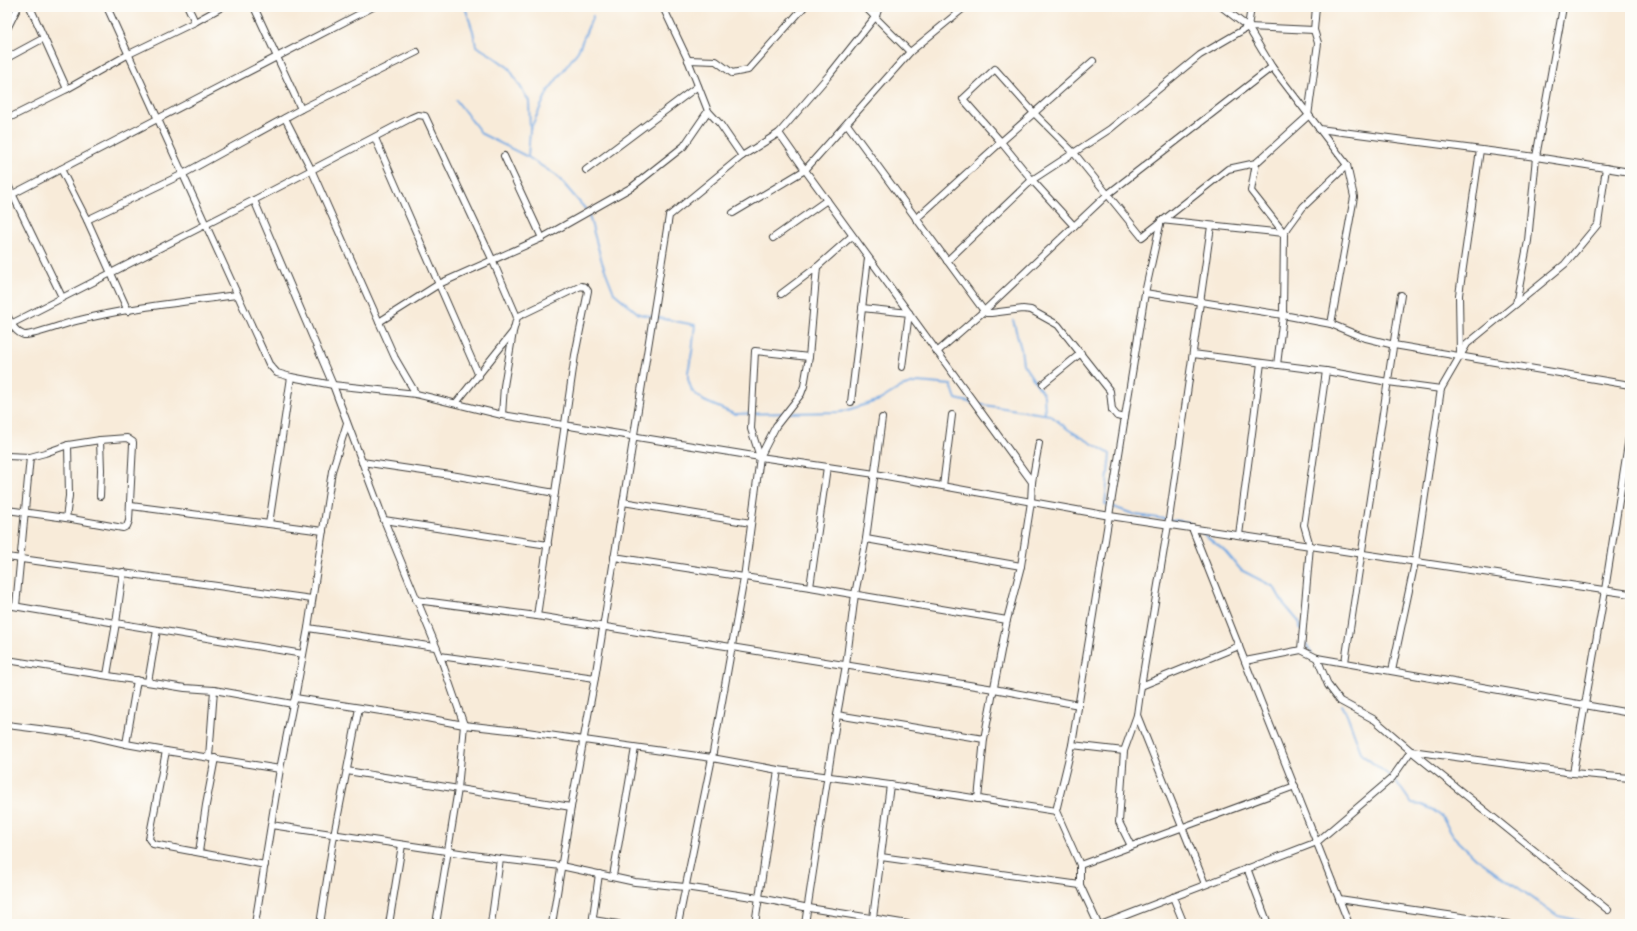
<svg xmlns="http://www.w3.org/2000/svg" width="1637" height="931" font-family="'Shantell Sans',sans-serif">
  <style>
    .lines { fill: none; stroke-linecap: round; stroke-linejoin: round }
    .stream { stroke: #75a9e2; stroke-width: 2 }
    .minor-casing { stroke: #3d3b38; stroke-width: 8 }
    .minor { stroke: #fff; stroke-width: 6 }
  </style>
  <rect width="100%" height="100%" fill="#fdfcf7"/>
  <filter id="ink" filterUnits="userSpaceOnUse"><feTurbulence type="fractalNoise" baseFrequency=".025" numOctaves="2"/><feDisplacementMap in="SourceGraphic" scale="8" xChannelSelector="R" yChannelSelector="G"/><feConvolveMatrix kernelMatrix="1 2 1 2 8 2 1 2 1" color-interpolation-filters="sRGB"/></filter>
  <filter id="wash" filterUnits="userSpaceOnUse"><feTurbulence type="fractalNoise" baseFrequency=".012" numOctaves="4" result="noise"/><feDisplacementMap in="SourceGraphic" scale="16" xChannelSelector="R" yChannelSelector="G"/><feGaussianBlur stdDeviation="0.9" result="paint"/><feColorMatrix in="noise" values="0 0 0 0 0 0 0 0 0 0 0 0 0 0 0 0 0 1.4 0 .05"/><feComposite in="paint" operator="in"/></filter>
  <g filter="url(#wash)">
    <rect width="100%" height="100%" fill="#f8ebd9"/>
    <g class="lines">
      <g class="stream">
        <polyline points="465,7 473,31 476,46 491,55 509,68 529,101 530,130 528,157 557,176 588,212 602,262 614,293 639,314 695,325 692,352 688,372 688,379 692,391 704,401 734,414 784,413"/>
        <polyline points="456,100 482,134 528,157"/>
        <polyline points="530,130 548,91 578,51 593,16"/>
        <polyline points="1013,320 1021,349 1023,364 1044,395 1045,414"/>
        <polyline points="977,404 1050,415 1069,430 1110,454 1105,504 1136,515 1188,522 1193,526"/>
        <polyline points="789,413 841,412 880,400 901,387 918,382 951,385 956,399 973,403"/>
        <polyline points="1201,532 1225,551 1241,570 1274,587 1283,603 1299,622 1300,630"/>
        <polyline points="1303,639 1312,653"/>
        <polyline points="1342,705 1347,714 1362,755 1395,780 1412,804 1422,805 1433,810 1442,817 1453,836 1476,858 1558,916 1595,924"/>
      </g>
    </g>
  </g>
  <g filter="url(#ink)">
    <g class="lines">
      <g class="minor-casing">
        <g id="minor">
          <polyline points="30,7 67,89"/>
          <polyline points="107,7 269,364 277,373 291,377 333,385 416,394 502,415 760,457 875,474 1110,516 1630,594"/>
          <polyline points="188,7 195,22"/>
          <polyline points="254,7 301,109"/>
          <polyline points="663,7 688,60 708,111 720,124 742,156"/>
          <polyline points="865,7 910,52"/>
          <polyline points="1222,7 1248,27 1272,67 1347,165 1354,197 1331,324"/>
          <polyline points="1248,27 1251,7"/>
          <polyline points="7,29 18,7"/>
          <polyline points="7,58 44,38"/>
          <polyline points="688,60 716,61 732,73 748,70 804,7"/>
          <polyline points="1093,61 1001,142 963,99 995,69 1034,113 1074,153 1142,237 1228,169 1256,163 1308,116 1318,43 1314,30 1316,7"/>
          <polyline points="285,118 311,169 395,358 416,394"/>
          <polyline points="7,119 67,89 129,54 195,22 222,7"/>
          <polyline points="847,124 984,311 986,313 991,313 1023,309 1031,310 1058,325 1110,391 1112,410 1117,416 1125,418"/>
          <polyline points="1319,129 1536,157 1630,172"/>
          <polyline points="779,133 805,170 1032,482"/>
          <polyline points="375,138 479,376"/>
          <polyline points="504,156 542,238"/>
          <polyline points="1256,163 1251,191 1284,233"/>
          <polyline points="61,169 87,220 128,311"/>
          <polyline points="586,170 698,86"/>
          <polyline points="7,183 62,297"/>
          <polyline points="7,197 373,7"/>
          <polyline points="254,200 333,385 384,520 440,656 464,725 458,789 436,924"/>
          <polyline points="733,213 805,170 910,52 965,7"/>
          <polyline points="916,219 1001,142 1032,180 1110,129 1200,55 1248,27 1314,30"/>
          <polyline points="87,220 183,174 301,109 417,52"/>
          <polyline points="773,238 827,200"/>
          <polyline points="947,261 1032,180 1074,226"/>
          <polyline points="1145,293 1283,315 1331,324 1362,337 1394,345 1630,385"/>
          <polyline points="781,294 817,267 852,236"/>
          <polyline points="1516,304 1565,264 1598,224 1606,168"/>
          <polyline points="862,308 909,313 902,367"/>
          <path d="M 7,315 C 11,322 15,333 24,335 C 33,336 68,322 80,320 C 131,307 185,302 237,295"/>
          <polyline points="517,317 581,286 585,287 588,291 575,355 537,616"/>
          <polyline points="379,322 439,284 542,238 632,187 684,146 708,111"/>
          <polyline points="7,326 254,200 411,118 418,115 425,116 492,259 517,317 513,332 504,386 502,415"/>
          <polyline points="937,352 984,311 1108,194 1272,67"/>
          <polyline points="1193,354 1326,371 1388,382 1441,389"/>
          <polyline points="1460,355 1459,295 1480,150"/>
          <polyline points="1277,365 1283,315 1284,233 1303,207 1347,165"/>
          <polyline points="1043,384 1081,353"/>
          <polyline points="851,402 868,258"/>
          <polyline points="456,403 512,333"/>
          <polyline points="7,456 30,457 45,453 68,445 100,440 127,438 133,442 133,444 129,521 127,526 123,528 66,518 7,510"/>
          <polyline points="760,457 751,429 755,351 809,357"/>
          <polyline points="362,462 457,476 555,493"/>
          <polyline points="943,486 952,415"/>
          <polyline points="100,496 101,470 100,440"/>
          <polyline points="623,502 751,523"/>
          <polyline points="131,506 323,531"/>
          <polyline points="66,518 69,496 68,445"/>
          <polyline points="384,520 548,545"/>
          <polyline points="269,524 291,377"/>
          <polyline points="1192,528 1349,924"/>
          <polyline points="1239,535 1261,363"/>
          <polyline points="866,539 1021,566"/>
          <polyline points="7,557 312,599"/>
          <polyline points="614,557 810,587 1007,620"/>
          <polyline points="810,587 827,467"/>
          <polyline points="416,600 537,616 994,689 1079,705"/>
          <polyline points="7,605 303,654"/>
          <polyline points="16,606 30,457"/>
          <polyline points="308,628 435,647"/>
          <polyline points="1301,650 1310,546 1304,525 1326,371"/>
          <polyline points="440,656 595,678"/>
          <polyline points="1317,658 1328,685 1340,701 1375,720 1411,751 1608,910"/>
          <polyline points="7,660 185,688 214,690 293,704"/>
          <polyline points="1245,661 1301,650 1317,658 1630,713"/>
          <polyline points="1345,662 1401,295"/>
          <polyline points="1392,671 1415,562 1441,389 1467,344 1516,304 1528,241 1536,157 1563,7"/>
          <polyline points="107,675 116,623 123,572"/>
          <polyline points="148,682 157,630"/>
          <polyline points="1141,686 1239,646"/>
          <polyline points="295,698 421,717 464,725 527,732 712,758 778,770 890,785 1056,811"/>
          <polyline points="837,715 984,739"/>
          <polyline points="1137,715 1205,884"/>
          <polyline points="7,725 87,735 126,744 166,751 280,769"/>
          <polyline points="126,744 137,680"/>
          <polyline points="1072,745 1124,751"/>
          <polyline points="166,751 149,839 153,844 265,865"/>
          <polyline points="209,757 214,690"/>
          <polyline points="347,771 571,807"/>
          <polyline points="1573,773 1605,590 1630,431"/>
          <polyline points="978,799 984,739 1007,620 1021,566 1031,502 1032,482 1039,443"/>
          <polyline points="271,825 280,769 293,704 295,698 308,628 332,471 347,423"/>
          <polyline points="1131,846 1119,822 1124,751 1137,715 1141,686 1169,519 1211,226"/>
          <polyline points="199,852 206,805 215,758"/>
          <polyline points="881,857 1080,885"/>
          <polyline points="1080,865 1295,786"/>
          <polyline points="1247,868 1268,924"/>
          <polyline points="613,876 635,748"/>
          <polyline points="1173,897 1184,924"/>
          <polyline points="1339,899 1509,924"/>
          <polyline points="873,918 890,785"/>
          <polyline points="593,920 618,924"/>
          <polyline points="255,924 271,825 500,859 561,866 635,882 685,887 759,898 809,908 908,924"/>
          <polyline points="320,924 334,835 359,708"/>
          <polyline points="389,924 402,845"/>
          <polyline points="491,924 500,859"/>
          <polyline points="552,924 571,807 595,678 669,216 742,156 779,133 830,74 876,16 879,7"/>
          <polyline points="592,924 599,874"/>
          <polyline points="678,924 712,758 744,578 760,457 776,426 801,394 804,386 809,357 817,267"/>
          <polyline points="755,924 778,770"/>
          <polyline points="805,924 837,715 846,665 855,594 866,539 882,418"/>
          <polyline points="1098,924 1080,885 1080,865 1056,811 1072,745 1145,293 1161,220 1284,233"/>
          <polyline points="1103,924 1317,842 1392,778 1411,751 1573,773 1630,778"/>
        </g>
      </g>
      <use href="#minor" class="minor"/>
    </g>
  </g>
  <rect width="1637" height="931" fill="none" stroke="#fdfcf7" stroke-width="24"/>
</svg>
